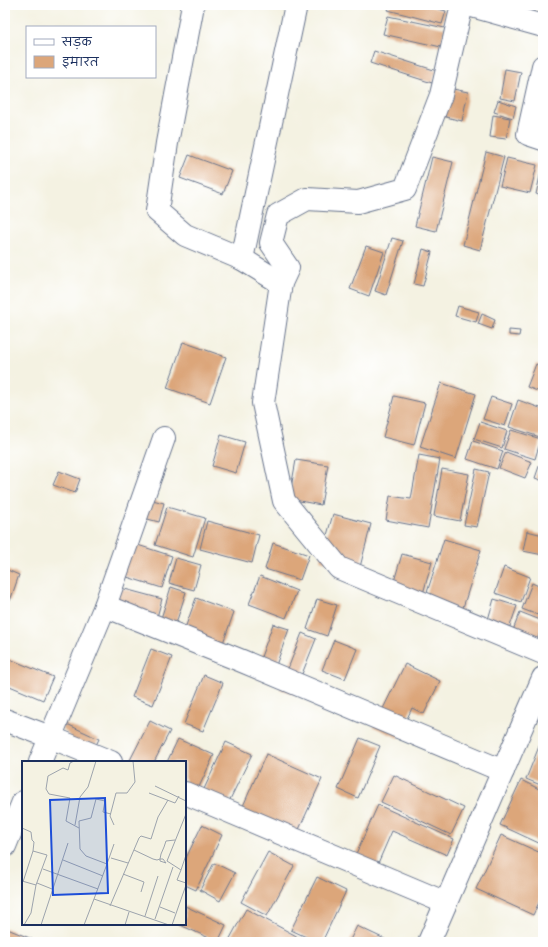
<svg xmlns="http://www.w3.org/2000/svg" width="548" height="947" font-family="Itim,'Playpen Sans Deva',sans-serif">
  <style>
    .building { fill: #dca67a }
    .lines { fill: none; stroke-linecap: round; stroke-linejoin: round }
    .street-casing { stroke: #67738c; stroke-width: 24 }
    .street { stroke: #fff; stroke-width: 22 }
    .inset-road { fill: none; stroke: #9da4ad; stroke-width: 1 }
    .view { fill: #1d4ed8; fill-opacity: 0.15; stroke: #1d4ed8; stroke-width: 2 }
    .inset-edge { fill: none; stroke: #1b2f5e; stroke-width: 2 }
  </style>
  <rect width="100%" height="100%" fill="#fff"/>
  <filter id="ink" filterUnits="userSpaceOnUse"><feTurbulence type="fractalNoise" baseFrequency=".025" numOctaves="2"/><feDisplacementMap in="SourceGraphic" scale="8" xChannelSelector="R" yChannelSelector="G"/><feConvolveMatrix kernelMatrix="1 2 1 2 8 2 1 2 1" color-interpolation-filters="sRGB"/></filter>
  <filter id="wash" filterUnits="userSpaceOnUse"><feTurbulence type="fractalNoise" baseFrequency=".012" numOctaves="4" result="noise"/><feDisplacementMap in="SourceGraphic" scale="16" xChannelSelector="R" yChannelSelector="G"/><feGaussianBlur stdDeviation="0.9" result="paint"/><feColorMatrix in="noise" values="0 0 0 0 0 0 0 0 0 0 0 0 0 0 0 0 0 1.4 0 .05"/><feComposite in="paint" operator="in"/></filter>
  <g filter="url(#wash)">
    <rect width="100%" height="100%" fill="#f4f2e2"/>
    <g id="blocks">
      <g class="building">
        <polygon points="390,5 424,5 446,11 442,24 388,10"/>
        <polygon points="388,16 445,28 441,47 383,34"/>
        <polygon points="374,51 437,71 432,83 370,63"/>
        <polygon points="505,69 521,72 515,101 500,98"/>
        <polygon points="448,88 468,92 462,121 442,116"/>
        <polygon points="498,100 516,106 513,118 494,112"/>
        <polygon points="493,115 510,118 506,139 490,137"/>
        <polygon points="486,152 504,157 480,250 463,245"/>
        <polygon points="189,155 232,171 223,194 180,178"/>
        <polygon points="432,157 453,162 436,231 415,226"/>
        <polygon points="507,158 537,165 530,193 500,186"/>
        <polygon points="542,167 543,167 543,196 536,194"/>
        <polygon points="392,238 403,241 386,295 375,291"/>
        <polygon points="366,246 384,252 369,296 350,289"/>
        <polygon points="423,249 432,252 423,286 414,284"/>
        <polygon points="458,306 479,312 476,322 455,316"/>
        <polygon points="482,314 495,320 492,329 478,324"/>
        <polygon points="509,330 520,331 519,336 509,335"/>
        <polygon points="183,342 226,357 210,403 167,388"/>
        <polygon points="536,364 543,367 543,385 540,392 527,387"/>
        <polygon points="441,383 476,394 456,459 420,447"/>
        <polygon points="394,396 425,403 414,445 383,437"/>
        <polygon points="491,397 512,404 505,426 483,419"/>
        <polygon points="518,400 543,409 543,427 540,437 509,427"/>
        <polygon points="480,422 507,431 502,448 474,439"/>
        <polygon points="511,430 541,439 535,459 504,449"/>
        <polygon points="221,435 245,442 236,473 212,466"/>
        <polygon points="473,441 503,451 497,469 467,459"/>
        <polygon points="506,452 532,462 525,478 499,468"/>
        <polygon points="419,455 440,459 428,528 386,520 390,496 411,499"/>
        <polygon points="543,455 543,481 535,478"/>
        <polygon points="296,460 328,465 321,505 289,499"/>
        <polygon points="442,469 469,474 460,521 434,516"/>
        <polygon points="476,469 489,472 477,527 464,525"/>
        <polygon points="59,471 80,479 75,493 53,485"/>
        <polygon points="141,497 164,503 159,522 136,516"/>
        <polygon points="167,507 205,518 193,557 155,545"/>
        <polygon points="333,514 371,524 359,571 320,560"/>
        <polygon points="207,521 259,535 252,563 200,549"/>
        <polygon points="527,531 543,535 543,555 523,551"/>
        <polygon points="119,539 172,556 162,588 108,571"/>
        <polygon points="444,539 481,550 461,614 424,602"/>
        <polygon points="273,543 309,555 300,580 265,569"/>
        <polygon points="402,554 432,562 420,604 390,595"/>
        <polygon points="176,558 201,565 194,590 169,583"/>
        <polygon points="504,567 530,577 521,602 495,593"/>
        <polygon points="5,569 19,575 10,601 5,599"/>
        <polygon points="260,576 297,591 286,618 249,604"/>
        <polygon points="532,583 543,588 543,617 522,609"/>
        <polygon points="106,584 162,599 154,628 99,613"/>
        <polygon points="171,587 186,592 172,636 157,631"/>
        <polygon points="196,598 234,612 218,657 180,642"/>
        <polygon points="317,599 337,605 327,636 307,629"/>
        <polygon points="494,599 517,606 509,629 487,623"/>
        <polygon points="520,612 543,621 543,625 536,642 512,633"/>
        <polygon points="273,624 289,629 270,682 254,676"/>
        <polygon points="302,633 316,639 294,694 280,689"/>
        <polygon points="334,640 357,649 345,679 322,670"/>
        <polygon points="151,649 172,657 153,705 132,697"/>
        <polygon points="5,657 53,677 43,700 5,684"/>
        <polygon points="405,664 440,681 424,714 412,708 398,738 374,727"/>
        <polygon points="204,675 223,683 203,731 184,724"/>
        <polygon points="54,718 99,739 89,760"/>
        <polygon points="150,721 170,731 154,762 129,762"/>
        <polygon points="360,738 380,746 358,798 338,789"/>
        <polygon points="178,739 214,755 192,802 185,799 185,762 167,762"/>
        <polygon points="226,742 252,754 222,816 197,804"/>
        <polygon points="540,744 543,745 543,786 526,779"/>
        <polygon points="266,754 322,779 291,847 236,822"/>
        <polygon points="394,775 464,808 451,835 381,802"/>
        <polygon points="521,780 543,791 543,845 500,825"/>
        <polygon points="378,805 454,839 447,855 392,831 372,877 350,867"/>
        <polygon points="202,825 222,835 196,890 185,885 185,860"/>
        <polygon points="501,835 543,854 543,894 533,915 476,889"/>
        <polygon points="268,852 294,866 267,916 241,902"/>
        <polygon points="214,863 235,873 220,901 200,890"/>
        <polygon points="317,877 346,891 322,942 317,942 291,930"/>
        <polygon points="185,906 226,925 218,942 178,924 185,924"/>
        <polygon points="246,909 302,939 300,942 228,942"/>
        <polygon points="357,926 391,942 349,942"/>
        <polygon points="5,928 32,939 30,942 5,942"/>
      </g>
    </g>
  </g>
  <g filter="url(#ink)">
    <use href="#blocks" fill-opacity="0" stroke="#67738c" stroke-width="1"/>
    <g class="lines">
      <g class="street-casing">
        <g id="street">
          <polyline points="193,5 167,143 157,211 185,235 242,259 281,283"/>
          <polyline points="462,5 441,95 405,189 358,202 307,199 278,215 271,243 288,268 281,283 263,403 284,501 339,568 543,653"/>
          <polyline points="468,5 543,26"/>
          <polyline points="543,66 528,134 543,139"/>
          <polyline points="242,259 296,5"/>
          <polyline points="105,606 242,661 503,771"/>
          <polyline points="5,720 50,737 111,762"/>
          <polyline points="40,762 105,606 164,438"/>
          <polyline points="185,793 446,903"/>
          <polyline points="5,846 23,802"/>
          <polyline points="429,942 543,678"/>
        </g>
      </g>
      <use href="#street" class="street"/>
    </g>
  </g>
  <g transform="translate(22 761)">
    <rect width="164" height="164" fill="#f4f2e2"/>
    <path class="inset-road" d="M 52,0 L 48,2 L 46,9 L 41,7 L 26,15 L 24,28 L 27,33 L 48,37 L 44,60 L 57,67M 133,25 L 164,40M 127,32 L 153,42 L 157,35M 89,53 L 81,51 L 83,40 L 74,38 L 69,57 L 57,60 L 58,88 L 64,95 L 85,103 L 72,138 L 147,164M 164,53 L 145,100 L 159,109 L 155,119 L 164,122M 53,64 L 58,36 L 66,26 L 74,0M 92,64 L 88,55 L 94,32 L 105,32 L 113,21 L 111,0M 0,67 L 9,71 L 10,79 L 12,81 L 11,90 L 25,94 L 14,124M 112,89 L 131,98 L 135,99 L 138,98 L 141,98 L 144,102 L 138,100 L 138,98 L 139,93 L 142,86 L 144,80 L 153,79M 89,97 L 106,102M 41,99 L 81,115M 85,103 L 92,83M 21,108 L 76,128M 159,109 L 164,94M 101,113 L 122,121 L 119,131M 0,120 L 14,124 L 9,152 L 2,164M 1,121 L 11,90M 15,122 L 30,128M 88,145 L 117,77 L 119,75 L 129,78 L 136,56 L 146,39M 138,146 L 153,152M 123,155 L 136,115M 133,158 L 151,106M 19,164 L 46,82M 62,164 L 72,138M 103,164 L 107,151M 150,164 L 164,124"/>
    <path class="view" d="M 83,37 L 86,132 L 31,134 L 28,39 Z"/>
    <rect width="164" height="164" class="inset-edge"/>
  </g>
  <rect width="548" height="947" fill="none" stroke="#fff" stroke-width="20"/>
  <rect x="26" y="26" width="130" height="52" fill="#ffffff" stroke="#a4acbf"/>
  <rect x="34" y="39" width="20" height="6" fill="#ffffff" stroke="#a4acbf"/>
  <text x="62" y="46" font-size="12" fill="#1b2f5e">सड़क</text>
  <rect x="34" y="56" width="20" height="12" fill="#dca67a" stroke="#a4acbf"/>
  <text x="62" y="66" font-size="12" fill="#1b2f5e">इमारत</text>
</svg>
